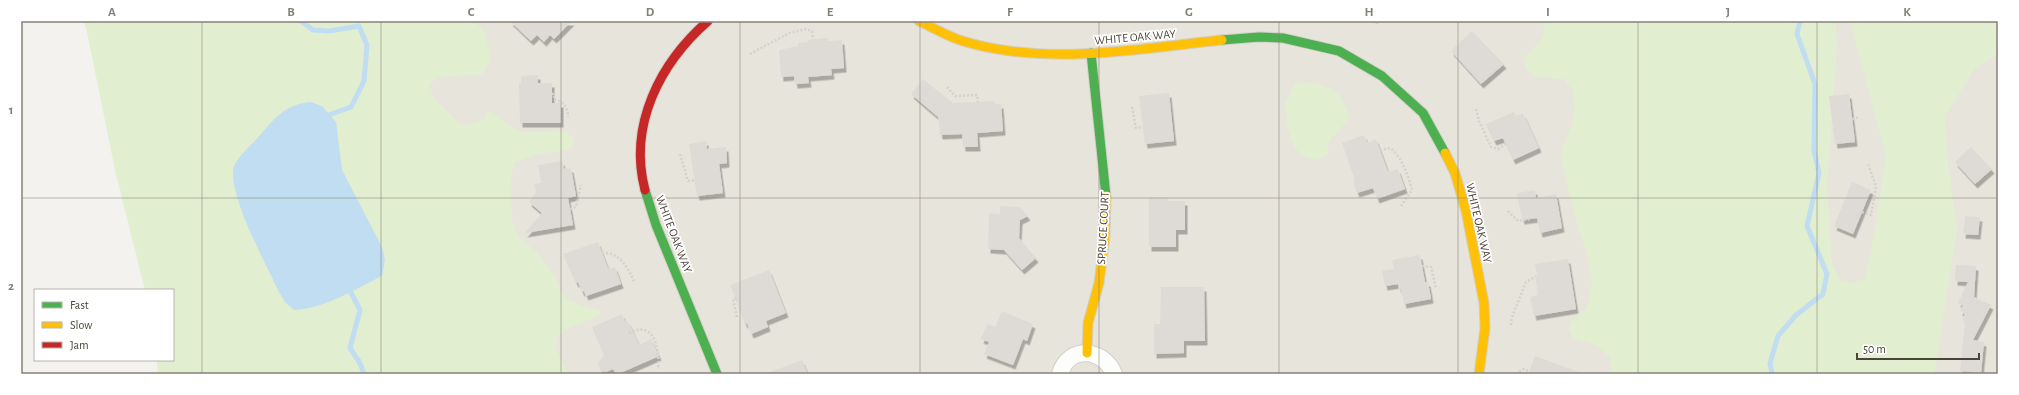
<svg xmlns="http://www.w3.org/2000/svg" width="2019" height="395" font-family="'Alegreya Sans',sans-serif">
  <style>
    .residential { fill: #e7e4dc }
    .green { fill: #e1eecf }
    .water { fill: #c0ddf1 }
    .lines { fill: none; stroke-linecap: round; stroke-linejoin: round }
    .stream { stroke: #c0ddf1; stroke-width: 5 }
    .building { fill: #dedbd6; filter: url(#shadow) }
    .street-casing { stroke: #d2d0cb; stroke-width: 18 }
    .fast-casing { stroke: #d3cfc5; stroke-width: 11 }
    .slow-casing { stroke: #d3cfc5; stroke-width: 11 }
    .jam-casing { stroke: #d3cfc5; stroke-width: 11 }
    .path { stroke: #d3d2cc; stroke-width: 2.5; stroke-dasharray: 2 2; stroke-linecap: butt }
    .street { stroke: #fdfdfc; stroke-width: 16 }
    .fast { stroke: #4caf50; stroke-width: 9 }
    .slow { stroke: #ffc107; stroke-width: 9 }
    .jam { stroke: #c62828; stroke-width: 9 }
    .grid { fill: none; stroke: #868178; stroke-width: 1; stroke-opacity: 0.55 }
    .labels { text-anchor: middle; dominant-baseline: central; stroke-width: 3.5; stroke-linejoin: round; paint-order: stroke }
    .street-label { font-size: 12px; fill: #4b4439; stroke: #fff }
    .neatline { fill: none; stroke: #868178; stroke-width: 1.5 }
    .grid-label { font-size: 13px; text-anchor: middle; font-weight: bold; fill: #868178 }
  </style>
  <defs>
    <filter id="shadow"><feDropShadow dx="2.5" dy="4.5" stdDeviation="0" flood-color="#0004"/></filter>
  </defs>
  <rect width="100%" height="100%" fill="#f4f2ee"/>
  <polygon class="residential" points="93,21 1998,21 1998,374 171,374 173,360 173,290"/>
  <g class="green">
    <path d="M 83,21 L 471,21 L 480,26 L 485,34 L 491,59 L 483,74 L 439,77 L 429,84 L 434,98 L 460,124 L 468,125 L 484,119 L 488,111 C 501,115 507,127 519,131 C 528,134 556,131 566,131 L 574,140 L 572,149 L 535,155 L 514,163 L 511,179 L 512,219 L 518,236 L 537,253 L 556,278 L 561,291 L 568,300 L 580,305 L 599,310 L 601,314 C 589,322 555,327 556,345 C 557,354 565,366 569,374 L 158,374 L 157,360 L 173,360 L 173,290 L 145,290 L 115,170 L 86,27 Z"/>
    <polygon points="1541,21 1836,21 1837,48 1827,186 1832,264 1840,280 1852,283 1865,279 1874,235 1886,156 1850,21 1998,21 1998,55 1976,67 1945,116 1948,161 1957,230 1935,370 1936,374 1612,374 1610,358 1601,349 1592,344 1575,339 1569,331 1569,323 1587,308 1592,283 1586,249 1580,235 1560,156 1572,123 1575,107 1573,91 1564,79 1535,77 1525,68 1524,57 1541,41 1545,31"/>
    <path d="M 1309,82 C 1334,87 1345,94 1349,120 L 1329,141 L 1328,155 L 1315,160 L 1304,156 L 1295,149 L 1288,131 L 1285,104 L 1295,84 Z"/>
  </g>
  <path class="water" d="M 310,102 L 322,106 L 336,122 L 342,170 L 382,247 L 385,260 L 382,276 C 355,289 324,309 294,310 L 285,302 L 279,292 C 268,268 223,186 235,164 C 240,154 253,144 261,134 C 276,117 285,105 310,102 Z"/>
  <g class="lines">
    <g class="stream">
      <polyline points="301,21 313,30 329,31 359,26 367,45 364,81 351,107 323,117"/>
      <polyline points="347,285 360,310 350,348 360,363 364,374"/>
      <polyline points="1772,374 1770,363 1778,336 1796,315 1823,294 1827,274 1807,226 1819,173 1814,151 1815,84 1797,34 1800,21"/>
    </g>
  </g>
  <g class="building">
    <polygon points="510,21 572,21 554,39 550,35 544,42 537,35 531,41"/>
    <polygon points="1472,31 1504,64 1481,84 1451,51"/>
    <polygon points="827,38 828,41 842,40 844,68 831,69 832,75 808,77 809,83 795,84 794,76 781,77 779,50 798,46 798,43 808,42 808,40"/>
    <polygon points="538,75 538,83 552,83 552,103 561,103 561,123 520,123 519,83 521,83 521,76"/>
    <polygon points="923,79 953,103 994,101 995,104 1001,104 1003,131 977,133 978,147 963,147 962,134 940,135 938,117 911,94"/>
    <polygon points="1169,93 1174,141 1145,144 1139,96"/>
    <polygon points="1849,94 1855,142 1835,144 1829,96"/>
    <polygon points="1514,112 1516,116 1523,113 1539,148 1513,160 1503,138 1494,141 1486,124"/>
    <polygon points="1364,135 1367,143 1376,139 1388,172 1398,169 1405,189 1377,199 1373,188 1357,193 1353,181 1355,180 1342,143"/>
    <polygon points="706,141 707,149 726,147 727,163 719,164 723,193 697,196 689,144"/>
    <polygon points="1971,147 1992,169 1975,184 1955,162"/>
    <polygon points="562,161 564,169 571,168 576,196 568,198 573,225 525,233 542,213 529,202 536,192 534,184 541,183 538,165"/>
    <polygon points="1852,182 1871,190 1853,234 1834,226"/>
    <polygon points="1535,190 1536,198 1556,194 1562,228 1540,233 1537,218 1522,220 1517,193"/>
    <polygon points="1149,197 1168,197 1168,201 1185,201 1185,230 1176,230 1176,247 1149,247"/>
    <polygon points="1000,206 1020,207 1028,216 1020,220 1019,238 1036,258 1022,270 1004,250 988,249 989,213 1000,214"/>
    <polygon points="1965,216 1980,217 1978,235 1963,234"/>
    <polygon points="598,242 608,269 615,267 621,284 586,296 584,291 582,292 578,282 576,283 563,254"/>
    <polygon points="1420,255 1425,282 1428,282 1431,299 1404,304 1401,289 1399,289 1398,284 1385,286 1382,271 1394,269 1392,260"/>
    <polygon points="1568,259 1576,309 1534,316 1530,297 1538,295 1535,275 1537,275 1535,264"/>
    <polygon points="1956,265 1976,266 1974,297 1991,305 1973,340 1984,342 1981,373 1960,371 1965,322 1962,320 1965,314 1960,311 1963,305 1958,303 1968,282 1955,281"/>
    <polygon points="769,270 786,313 766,321 768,327 751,334 747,323 745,324 730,285"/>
    <polygon points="1161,287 1204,287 1205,341 1184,341 1184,353 1154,354 1154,324 1160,324"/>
    <polygon points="1002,311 1033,324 1027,341 1023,339 1013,365 984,354 989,342 981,339 987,324 995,327"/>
    <polygon points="622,314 625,322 628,321 639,345 651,339 659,356 618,374 616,374 613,369 606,372 601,371 598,364 604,355 592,327"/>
    <polygon points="1535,356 1579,372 1579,374 1528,374"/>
    <polygon points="802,360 808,374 768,374 768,373"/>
  </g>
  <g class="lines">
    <g class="street-casing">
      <path id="street" d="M 1060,374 C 1068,345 1104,348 1114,374"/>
    </g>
    <g class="fast-casing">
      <g id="fast">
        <polyline points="1222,40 1259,37 1283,38 1339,51 1382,76 1423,113 1445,153"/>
        <polyline points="1091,53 1106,196"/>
        <polyline points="645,190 656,225 717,374"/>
      </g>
    </g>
    <g class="slow-casing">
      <g id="slow">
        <path d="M 919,21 C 934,28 950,38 966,42 C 1049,66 1138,49 1222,40"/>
        <polyline points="1445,153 1455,173 1466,211 1484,303 1485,328 1479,374"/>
        <polyline points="1087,353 1088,323 1099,283 1105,236 1106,196"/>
      </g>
    </g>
    <g class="jam-casing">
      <path id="jam" d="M 645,190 C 628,125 660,63 708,21"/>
    </g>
    <g class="path">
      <polyline points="1372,21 1377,23 1380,21"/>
      <polyline points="750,54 789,33 806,29 812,31 813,39"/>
      <polyline points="947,87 955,96 977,95 978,102"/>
      <path d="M 552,94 L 554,94 L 554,100 C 564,101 568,107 568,117"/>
      <polyline points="1132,107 1136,128 1143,127"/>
      <polyline points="1476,109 1479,121 1491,147 1498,149 1506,144"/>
      <polyline points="1852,119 1859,117"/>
      <path d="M 1380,150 L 1390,148 C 1402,157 1408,175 1412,190 L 1401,206"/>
      <polyline points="680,154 688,181 695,180"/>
      <polyline points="570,209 576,207 581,185"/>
      <polyline points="1508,211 1518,221 1531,219"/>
      <polyline points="1862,212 1871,215 1876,186 1868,164"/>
      <path d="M 602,253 C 620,252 627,267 634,281"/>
      <polyline points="1422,266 1431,267 1436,288"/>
      <polyline points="737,317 733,299 739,298"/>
      <polyline points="1511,325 1512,317 1526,282 1535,277"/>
      <path d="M 629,333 C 655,319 660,351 658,369"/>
      <polyline points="1516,374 1523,369 1529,371"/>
    </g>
    <use href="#street" class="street"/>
    <use href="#fast" class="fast"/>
    <use href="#slow" class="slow"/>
    <use href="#jam" class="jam"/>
  </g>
  <path class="grid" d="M 202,21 L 202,374M 381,21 L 381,374M 561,21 L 561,374M 740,21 L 740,374M 920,21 L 920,374M 1099,21 L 1099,374M 1279,21 L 1279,374M 1458,21 L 1458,374M 1638,21 L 1638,374M 1817,21 L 1817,374M 21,198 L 1998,198"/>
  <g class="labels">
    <g class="street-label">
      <text transform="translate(1135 37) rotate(-5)">WHITE OAK WAY</text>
      <text transform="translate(1479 223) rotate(77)">WHITE OAK WAY</text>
      <text transform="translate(1103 228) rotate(-87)">SPRUCE COURT</text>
      <text transform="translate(674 234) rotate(69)">WHITE OAK WAY</text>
    </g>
  </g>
  <rect width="2019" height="395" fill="none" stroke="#ffffff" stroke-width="44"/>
  <rect x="34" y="289" width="140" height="72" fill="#ffffff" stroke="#b7b4b0"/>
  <rect x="42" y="302" width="20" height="6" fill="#4caf50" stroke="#b7b4b0"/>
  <text x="70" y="309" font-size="12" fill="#4b4439">Fast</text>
  <rect x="42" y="322" width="20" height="6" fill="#ffc107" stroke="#b7b4b0"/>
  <text x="70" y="329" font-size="12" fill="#4b4439">Slow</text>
  <rect x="42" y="342" width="20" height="6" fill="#c62828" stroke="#b7b4b0"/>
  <text x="70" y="349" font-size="12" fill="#4b4439">Jam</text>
  <path d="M1857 353v6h122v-6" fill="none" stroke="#4b4439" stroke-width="2"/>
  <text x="1863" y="353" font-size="12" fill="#4b4439" stroke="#ffffff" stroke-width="3" paint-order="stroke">50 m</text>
  <rect x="22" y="22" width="1975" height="351" class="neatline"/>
  <g class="grid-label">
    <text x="112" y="16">A</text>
    <text x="291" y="16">B</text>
    <text x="471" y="16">C</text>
    <text x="650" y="16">D</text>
    <text x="830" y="16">E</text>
    <text x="1010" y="16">F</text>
    <text x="1189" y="16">G</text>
    <text x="1369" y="16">H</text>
    <text x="1548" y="16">I</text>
    <text x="1728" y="16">J</text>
    <text x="1907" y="16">K</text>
    <text x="11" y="114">1</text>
    <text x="11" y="290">2</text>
  </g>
</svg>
